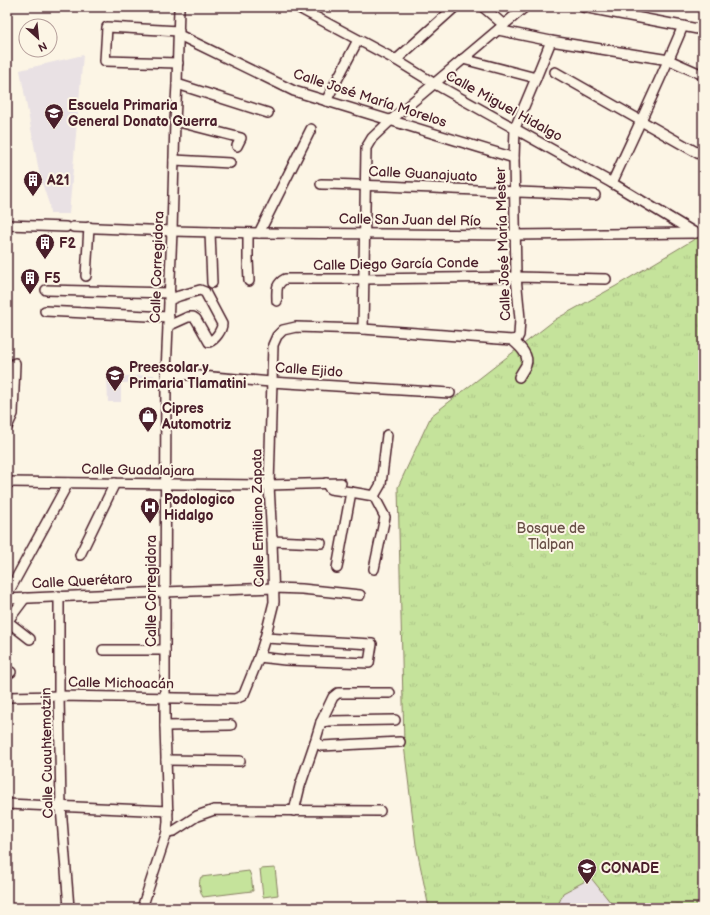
<svg xmlns="http://www.w3.org/2000/svg" width="710" height="915" font-family="'Balsamiq Sans',sans-serif">
  <style>
    .built { fill: #e9e1e4 }
    .grass { fill: #c5e39b; stroke: #888163 }
    .park { fill: url(#park-tufts); stroke: #888163 }
    .lines { fill: none; stroke-linecap: round; stroke-linejoin: round }
    .minor-casing { stroke: #4a1f2b; stroke-width: 12 }
    .minor { stroke: #fcf5e5; stroke-width: 9 }
    .labels { text-anchor: middle; dominant-baseline: central; stroke-width: 4; stroke-linejoin: round; paint-order: stroke }
    .street-label { font-size: 14px; fill: #4a1f2b; stroke: #fcf5e5 }
    .poi-label { font-size: 14px; font-weight: bold; fill: #4a1f2b; stroke: #fcf5e5; text-anchor: start }
    .park-label { font-size: 14px; fill: #695047; stroke: #fcf5e5 }
  </style>
  <defs>
    <pattern id="park-tufts" width="24" height="20" patternUnits="userSpaceOnUse"><rect width="24" height="20" fill="#c5e39b"/><path d="M3 7l-1-3M5 7V3M7 7l1-3M15 17l-1-3M17 17v-4M19 17l1-3" fill="none" stroke="#abc286"/></pattern>
  </defs>
  <rect width="100%" height="100%" fill="#fcf5e5"/>
  <filter id="ink" filterUnits="userSpaceOnUse"><feTurbulence type="fractalNoise" baseFrequency=".025" numOctaves="2"/><feDisplacementMap in="SourceGraphic" scale="8" xChannelSelector="R" yChannelSelector="G"/><feConvolveMatrix kernelMatrix="1 2 1 2 8 2 1 2 1" color-interpolation-filters="sRGB"/></filter>
  <g filter="url(#ink)">
    <g class="built">
      <polygon points="83,55 69,214 50,214 49,204 40,177 20,70"/>
      <polygon points="154,375 154,382 121,383 121,402 108,402 107,377"/>
      <polygon points="591,878 615,908 557,908 563,893"/>
    </g>
    <g class="grass">
      <polygon points="275,868 278,895 263,897 260,869"/>
      <path d="M 249,871 C 252,876 252,885 253,891 L 252,891 L 203,897 C 200,892 198,882 201,877 Z"/>
    </g>
    <polygon class="park" points="703,234 703,908 615,908 591,878 563,893 557,908 429,908 416,845 404,745 398,487 431,416 556,319 616,286"/>
    <g class="lines">
      <g class="minor-casing">
        <g id="minor">
          <polyline points="297,7 396,60 435,84 612,183 695,233"/>
          <polyline points="483,7 504,25"/>
          <polyline points="583,7 703,30"/>
          <polyline points="498,30 551,41 669,60 703,75"/>
          <polyline points="179,35 294,91 514,158"/>
          <polyline points="463,59 536,78"/>
          <polyline points="396,60 455,7"/>
          <polyline points="178,63 105,61 107,27 179,31"/>
          <polyline points="555,72 703,156"/>
          <polyline points="177,84 268,113"/>
          <polyline points="326,101 358,40"/>
          <polyline points="175,121 241,138 237,146"/>
          <polyline points="174,160 230,163"/>
          <path d="M 612,183 C 636,131 661,79 683,26"/>
          <path d="M 321,184 C 412,186 504,192 595,195"/>
          <polyline points="7,225 66,227"/>
          <polyline points="73,227 172,231 259,233 515,235 696,233"/>
          <polyline points="210,232 212,283"/>
          <polyline points="248,233 248,259 249,281"/>
          <polyline points="259,233 311,129"/>
          <polyline points="86,276 89,227"/>
          <polyline points="46,290 170,293"/>
          <path d="M 277,301 C 277,291 275,284 285,279 L 364,279 L 516,277 L 606,279"/>
          <polyline points="45,311 169,317"/>
          <path d="M 168,326 L 188,317 L 193,317 L 196,319 L 209,342 C 215,340 222,330 222,324 L 205,292 L 200,290 L 179,296 L 169,300"/>
          <polyline points="363,329 366,148 372,138 391,120 525,7"/>
          <path d="M 512,340 C 519,346 530,355 526,365 C 524,369 521,373 519,377"/>
          <polyline points="166,373 271,382 450,393"/>
          <polyline points="7,427 13,414 15,363"/>
          <polyline points="7,482 269,485 341,483"/>
          <polyline points="326,483 330,489 351,492 337,568"/>
          <polyline points="351,492 374,496 385,517 374,569"/>
          <polyline points="374,496 381,484 387,435"/>
          <polyline points="272,541 321,543"/>
          <polyline points="80,555 115,483"/>
          <polyline points="7,595 68,483"/>
          <polyline points="59,596 59,696 61,807 69,908"/>
          <polyline points="7,599 164,592 274,588 302,589 360,595"/>
          <polyline points="7,621 30,639"/>
          <polyline points="7,622 25,598"/>
          <polyline points="103,650 165,650"/>
          <polyline points="259,657 285,660 369,663 372,644 265,638"/>
          <polyline points="7,671 11,672"/>
          <polyline points="7,697 59,696 235,699 242,696 244,694 259,657 265,638 274,602 272,541 269,485 273,345 277,336 283,330 296,327 363,329 512,340 517,339 519,335 520,319 516,277 514,158 515,128 536,78 551,41"/>
          <polyline points="321,722 329,721 395,720"/>
          <polyline points="165,726 231,725"/>
          <polyline points="315,742 321,722 333,697 338,693 390,693"/>
          <polyline points="166,760 240,761"/>
          <polyline points="7,804 168,811"/>
          <polyline points="294,811 300,786 315,742 322,746 400,742"/>
          <polyline points="167,832 174,831 197,816 214,810 380,811"/>
          <polyline points="142,908 167,832 168,821 165,726 165,650 166,373 172,231 175,121 177,84 179,7"/>
        </g>
      </g>
      <use href="#minor" class="minor"/>
    </g>
  </g>
  <defs>
    <g id="school-pin" transform="scale(1)"><path d="M0 17L-7.5 6A9.5 9.5 0 1 1 7.5 6Z" fill="#4a1f2b" stroke="#fcf5e5"/><path d="M0-5L7-2L0 1L-7-2ZM-4 1L0 2.5L4 1V4Q0 6-4 4Z" fill="#fff"/></g>
    <g id="building-pin" transform="scale(1)"><path d="M0 17L-7.5 6A9.5 9.5 0 1 1 7.5 6Z" fill="#4a1f2b" stroke="#fcf5e5"/><path d="M-4-6H4V6H1V3H-1V6H-4ZM-2.5-4.3h1.7v1.8h-1.7ZM.8-4.3h1.7v1.8H.8ZM-2.5-1h1.7V.8h-1.7ZM.8-1h1.7V.8H.8Z" fill="#fff"/></g>
    <g id="shop-pin" transform="scale(1)"><path d="M0 17L-7.5 6A9.5 9.5 0 1 1 7.5 6Z" fill="#4a1f2b" stroke="#fcf5e5"/><path d="M-5-2.5h2.3a2.7 3.5 0 0 1 5.4 0H5L5.5 6h-11ZM-1.5-2.5h3a1.5 2.3 0 0 0-3 0Z" fill="#fff"/></g>
    <g id="hospital-pin" transform="scale(1)"><path d="M0 17L-7.5 6A9.5 9.5 0 1 1 7.5 6Z" fill="#4a1f2b" stroke="#fcf5e5"/><path d="M-5-5h3v3.5h4V-5h3V5h-3V1.5h-4V5h-3Z" fill="#fff"/></g>
  </defs>
  <g fill-rule="evenodd">
    <use href="#school-pin" x="54" y="113"/>
    <use href="#building-pin" x="33" y="180"/>
    <use href="#building-pin" x="45" y="243"/>
    <use href="#building-pin" x="30" y="278"/>
    <use href="#school-pin" x="115" y="375"/>
    <use href="#shop-pin" x="148" y="416"/>
    <use href="#hospital-pin" x="150" y="507"/>
    <use href="#school-pin" x="587" y="868"/>
  </g>
  <g class="labels">
    <g class="street-label">
      <text transform="translate(370 98) rotate(18)">Calle José María Morelos</text>
      <text transform="translate(504 106) rotate(29)">Calle Miguel Hidalgo</text>
      <text transform="translate(423 174) rotate(3)">Calle Guanajuato</text>
      <text transform="translate(410 220) rotate(1)">Calle San Juan del Río</text>
      <text transform="translate(503 244) rotate(-92)">Calle José María Mester</text>
      <text transform="translate(396 264) rotate(-1)">Calle Diego García Conde</text>
      <text transform="translate(157 267) rotate(-88)">Calle Corregidora</text>
      <text transform="translate(309 370) rotate(4)">Calle Ejido</text>
      <text transform="translate(138 470) rotate(1)">Calle Guadalajara</text>
      <text transform="translate(258 518) rotate(-91)">Calle Emiliano Zapata</text>
      <text transform="translate(82 581) rotate(-3)">Calle Querétaro</text>
      <text transform="translate(151 591) rotate(-90)">Calle Corregidora</text>
      <text transform="translate(121 683) rotate(1)">Calle Michoacán</text>
      <text transform="translate(47 753) rotate(-91)">Calle Cuauhtemotzin</text>
    </g>
    <g class="poi-label">
      <text x="68" y="105">Escuela Primaria<tspan x="68" dy="16">General Donato Guerra</tspan></text>
      <text x="47" y="180">A21</text>
      <text x="59" y="243">F2</text>
      <text x="44" y="278">F5</text>
      <text x="129" y="367">Preescolar y<tspan x="129" dy="16">Primaria Tlamatini</tspan></text>
      <text x="162" y="408">Cipres<tspan x="162" dy="16">Automotriz</tspan></text>
      <text x="164" y="499">Podologico<tspan x="164" dy="16">Hidalgo</tspan></text>
      <text x="601" y="868">CONADE</text>
    </g>
    <g class="park-label">
      <text x="551" y="528">Bosque de<tspan x="551" dy="16">Tlalpan</tspan></text>
    </g>
  </g>
  <rect width="710" height="915" fill="none" stroke="#fcf5e5" stroke-width="24"/>
  <rect x="12" y="12" width="686" height="891" fill="none" stroke="#4a1f2b" stroke-width="1.5" filter="url(#ink)"/>
  <g transform="translate(38 38) rotate(153)"><circle r="19" fill="#fcf5e5" stroke="#b59f9b"/>
  <path d="M0-3L7 15L0 10L-7 15Z" fill="#4a1f2b"/>
  <text y="-6" font-size="11" font-weight="bold" text-anchor="middle" fill="#4a1f2b">N</text>
  </g>
</svg>
